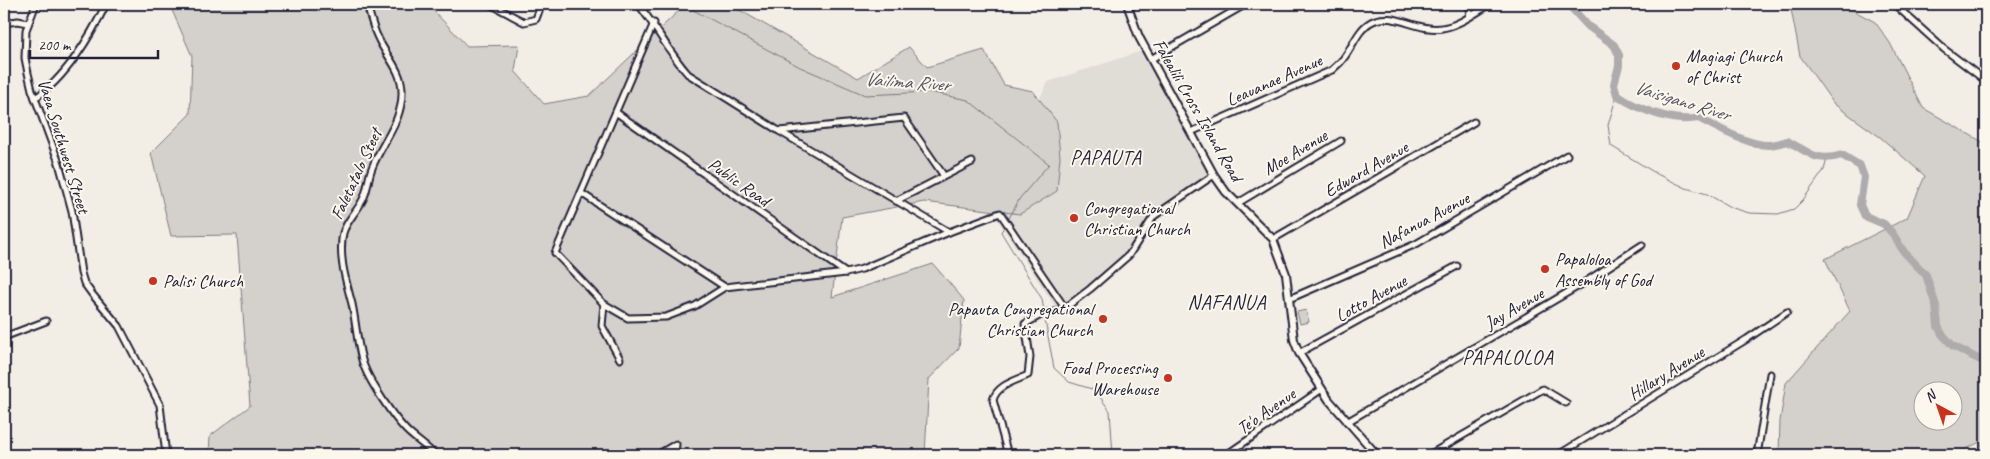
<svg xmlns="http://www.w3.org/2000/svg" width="1990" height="459" font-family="Caveat,sans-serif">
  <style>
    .built { fill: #e0dcd6 }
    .green { fill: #d4d1cc; stroke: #7b7a84; fill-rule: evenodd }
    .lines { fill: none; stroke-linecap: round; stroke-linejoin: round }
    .stream { stroke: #76747f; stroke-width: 1 }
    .river { stroke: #aeabad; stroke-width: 8 }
    .minor-casing { stroke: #22223b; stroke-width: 9 }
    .major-casing { stroke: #22223b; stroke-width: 10 }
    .minor { stroke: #fbf7ec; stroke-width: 5 }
    .major { stroke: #fbf7ec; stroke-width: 6 }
    .poi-dot { fill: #c8321e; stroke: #fbf7ec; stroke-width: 2 }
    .labels { text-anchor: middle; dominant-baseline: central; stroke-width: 4; stroke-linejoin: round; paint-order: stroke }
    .poi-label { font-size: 18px; fill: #22223b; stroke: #fbf7ec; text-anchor: start }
    .street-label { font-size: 18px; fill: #22223b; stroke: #fbf7ec }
    .water-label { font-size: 19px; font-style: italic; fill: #535263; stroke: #fbf7ec }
    .quarter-label { font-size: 20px; letter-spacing: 1px; fill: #22223b; stroke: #fbf7ec }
  </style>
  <rect width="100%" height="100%" fill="#f2eee5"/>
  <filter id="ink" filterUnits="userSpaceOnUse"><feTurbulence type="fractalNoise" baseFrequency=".02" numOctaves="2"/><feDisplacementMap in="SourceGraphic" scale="10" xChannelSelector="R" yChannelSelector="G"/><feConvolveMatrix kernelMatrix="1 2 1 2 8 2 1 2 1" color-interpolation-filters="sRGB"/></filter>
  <g filter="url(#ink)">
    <polygon class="built" points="1142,51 1210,174 1147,219 1129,251 1081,293 1057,309 987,204 1048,82"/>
    <g class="green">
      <polygon points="172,4 427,4 467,46 519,45 515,71 544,104 589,96 686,4 729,4 858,78 909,47 927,67 984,50 1004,85 1033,91 1057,122 1060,157 1057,191 1020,214 924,202 842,217 832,297 933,264 964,300 959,348 929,379 925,455 209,455 210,436 250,406 237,235 171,236 151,153 190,114 192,56 171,8"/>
      <path d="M 1790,4 L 1841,4 L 1875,22 L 1890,43 L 1923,108 L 1986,144 L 1986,455 L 1980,442 L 1954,455 L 1779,455 L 1780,421 L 1786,383 L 1850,311 L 1825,259 L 1907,218 L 1925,176 L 1880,137 L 1834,104 L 1800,56 ZM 1922,392 L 1952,392 L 1952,422 L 1922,422 Z"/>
      <polygon points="1306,310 1309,322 1300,324 1297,312"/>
    </g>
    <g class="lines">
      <g class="stream">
        <polyline points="682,4 800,67 865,95 929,92 968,100 1049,164 1020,198 1008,220"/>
        <polyline points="1617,95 1608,125 1611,146 1657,174 1686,188 1707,194 1730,207 1749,213 1778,214 1794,209 1803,200 1824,170 1827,159"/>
        <polyline points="1005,225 1001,232 1042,299 1044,311"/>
        <polyline points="1044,315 1054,368 1069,382 1095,390 1110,411 1113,455"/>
      </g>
      <path class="river" d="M 1568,4 L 1588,26 L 1614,45 L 1619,55 L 1619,66 L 1614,84 L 1617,95 C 1635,108 1675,124 1698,118 C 1717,127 1747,145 1768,145 C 1774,145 1781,143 1787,141 C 1810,152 1815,163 1842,155 L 1860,166 L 1864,177 L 1860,205 L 1865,216 L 1884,224 L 1893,234 L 1904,252 L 1926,275 L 1936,306 L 1938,326 L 1942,334 L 1953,346 L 1986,363"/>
      <g class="minor-casing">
        <g id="minor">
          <polyline points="36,4 26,30 25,58 28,73 32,90 59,163 72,211 81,273 84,283 92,294 119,326 160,405 166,455"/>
          <path d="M 367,4 C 370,16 373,29 379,40 C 387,57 402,71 402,91 C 403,121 382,142 372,168 C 368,178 368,188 364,197 C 359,210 347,219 343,233 C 338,257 346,281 352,304 C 356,323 357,342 362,360 C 367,379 395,420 409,433 C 418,441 427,447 435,455"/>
          <path d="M 638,4 C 656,26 669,53 688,74 L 779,131 L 949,232"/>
          <polyline points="1894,4 1944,49 1986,81"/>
          <polyline points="492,5 524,22 536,19 540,8 538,4"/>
          <polyline points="1469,17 1471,4"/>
          <polyline points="4,23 18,21 28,23"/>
          <polyline points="654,23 555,253 604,304 628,318 666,317 695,306 725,287 846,273 862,269 949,232 1000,213 1065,308"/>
          <polyline points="1151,59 1246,4"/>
          <path d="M 35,98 C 65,79 91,36 106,4"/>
          <polyline points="617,113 846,273"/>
          <polyline points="779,131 904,118 944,176"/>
          <path d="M 1191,132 L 1332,70 C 1336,66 1340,63 1343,59 C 1352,48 1358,29 1371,22 C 1392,10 1417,32 1442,28 C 1459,26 1476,12 1491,4"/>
          <polyline points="581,193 725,287"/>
          <polyline points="896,201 972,162"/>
          <polyline points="1238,203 1341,141"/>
          <polyline points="1273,239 1474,122"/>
          <polyline points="1289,299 1416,244 1567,155"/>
          <polyline points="604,304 602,326 620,359"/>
          <polyline points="4,337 46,321"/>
          <polyline points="1299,353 1457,266"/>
          <polyline points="1347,422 1582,284 1642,245"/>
          <polyline points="657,455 676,444 675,455"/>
          <path d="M 1008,455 L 993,400 C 997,385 1015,381 1028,375 L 1030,357 L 1025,324 L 1044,313 L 1053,313 L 1065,308 L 1090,289 L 1129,255 L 1154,216 L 1214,175"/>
          <polyline points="1226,455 1322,389"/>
          <polyline points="1429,455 1543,389 1566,403"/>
          <polyline points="1558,455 1747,339 1787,312"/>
          <polyline points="1757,455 1770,374"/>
        </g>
      </g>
      <g class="major-casing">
        <polyline id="major" points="1127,4 1139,37 1214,175 1226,192 1273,239 1286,274 1294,340 1299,353 1329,400 1377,455"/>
      </g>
      <use href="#minor" class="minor"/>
      <use href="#major" class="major"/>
    </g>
  </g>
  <g class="poi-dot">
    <circle cx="1676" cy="66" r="5"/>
    <circle cx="1074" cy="218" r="5"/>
    <circle cx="1545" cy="269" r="5"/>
    <circle cx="153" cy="281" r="5"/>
    <circle cx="1103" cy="319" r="5"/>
    <circle cx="1168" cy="378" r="5"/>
  </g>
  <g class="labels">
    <g class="poi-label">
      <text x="1686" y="56">Magiagi Church<tspan x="1686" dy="21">of Christ</tspan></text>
      <text x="1084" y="208">Congregational<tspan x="1084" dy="21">Christian Church</tspan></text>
      <text x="1555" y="259">Papaloloa<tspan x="1555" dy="21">Assembly of God</tspan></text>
      <text x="163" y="281">Palisi Church</text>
      <text x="1093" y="309" text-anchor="end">Papauta Congregational<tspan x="1093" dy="21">Christian Church</tspan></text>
      <text x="1158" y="368" text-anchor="end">Food Processing<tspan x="1158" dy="21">Warehouse</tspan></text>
    </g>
    <g class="street-label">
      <text transform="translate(1274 80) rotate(-24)">Leauanae Avenue</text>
      <text transform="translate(1198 110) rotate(60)">Falealili Cross Island Road</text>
      <text transform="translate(64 146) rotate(73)">Vaea Southwest Street</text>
      <text transform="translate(1295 152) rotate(-31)">Moe Avenue</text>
      <text transform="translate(1366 169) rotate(-30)">Edward Avenue</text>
      <text transform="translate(356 174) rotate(-65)">Faletatalo Steet</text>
      <text transform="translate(739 182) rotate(35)">Public Road</text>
      <text transform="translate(1424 220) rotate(-28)">Nafanua Avenue</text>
      <text transform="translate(1371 298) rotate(-29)">Lotto Avenue</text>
      <text transform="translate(1514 308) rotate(-30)">Jay Avenue</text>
      <text transform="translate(1666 373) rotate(-32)">Hillary Avenue</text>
      <text transform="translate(1266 411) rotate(-35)">Te'o Avenue</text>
    </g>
    <g class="water-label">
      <text transform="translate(907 82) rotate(4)">Vailima River</text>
      <text transform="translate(1682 101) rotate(17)">Vaisigano River</text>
    </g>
    <g class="quarter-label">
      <text x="1106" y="157">PAPAUTA</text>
      <text x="1227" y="302">NAFANUA</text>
      <text x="1508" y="357">PAPALOLOA</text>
    </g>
  </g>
  <rect width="1990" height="459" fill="none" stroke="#fbf7ec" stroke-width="20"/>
  <rect x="10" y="10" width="1970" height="439" fill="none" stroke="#22223b" stroke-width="2" filter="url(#ink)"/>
  <g transform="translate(1938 406) rotate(320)"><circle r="24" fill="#fbf7ec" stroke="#a4a2a5"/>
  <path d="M0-4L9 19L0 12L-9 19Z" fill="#c8321e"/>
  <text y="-8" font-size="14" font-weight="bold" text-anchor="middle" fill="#22223b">N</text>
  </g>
  <path d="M30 50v8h128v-8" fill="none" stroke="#22223b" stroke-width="2.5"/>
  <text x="38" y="50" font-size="15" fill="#22223b" stroke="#fbf7ec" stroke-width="4" paint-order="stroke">200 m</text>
</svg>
